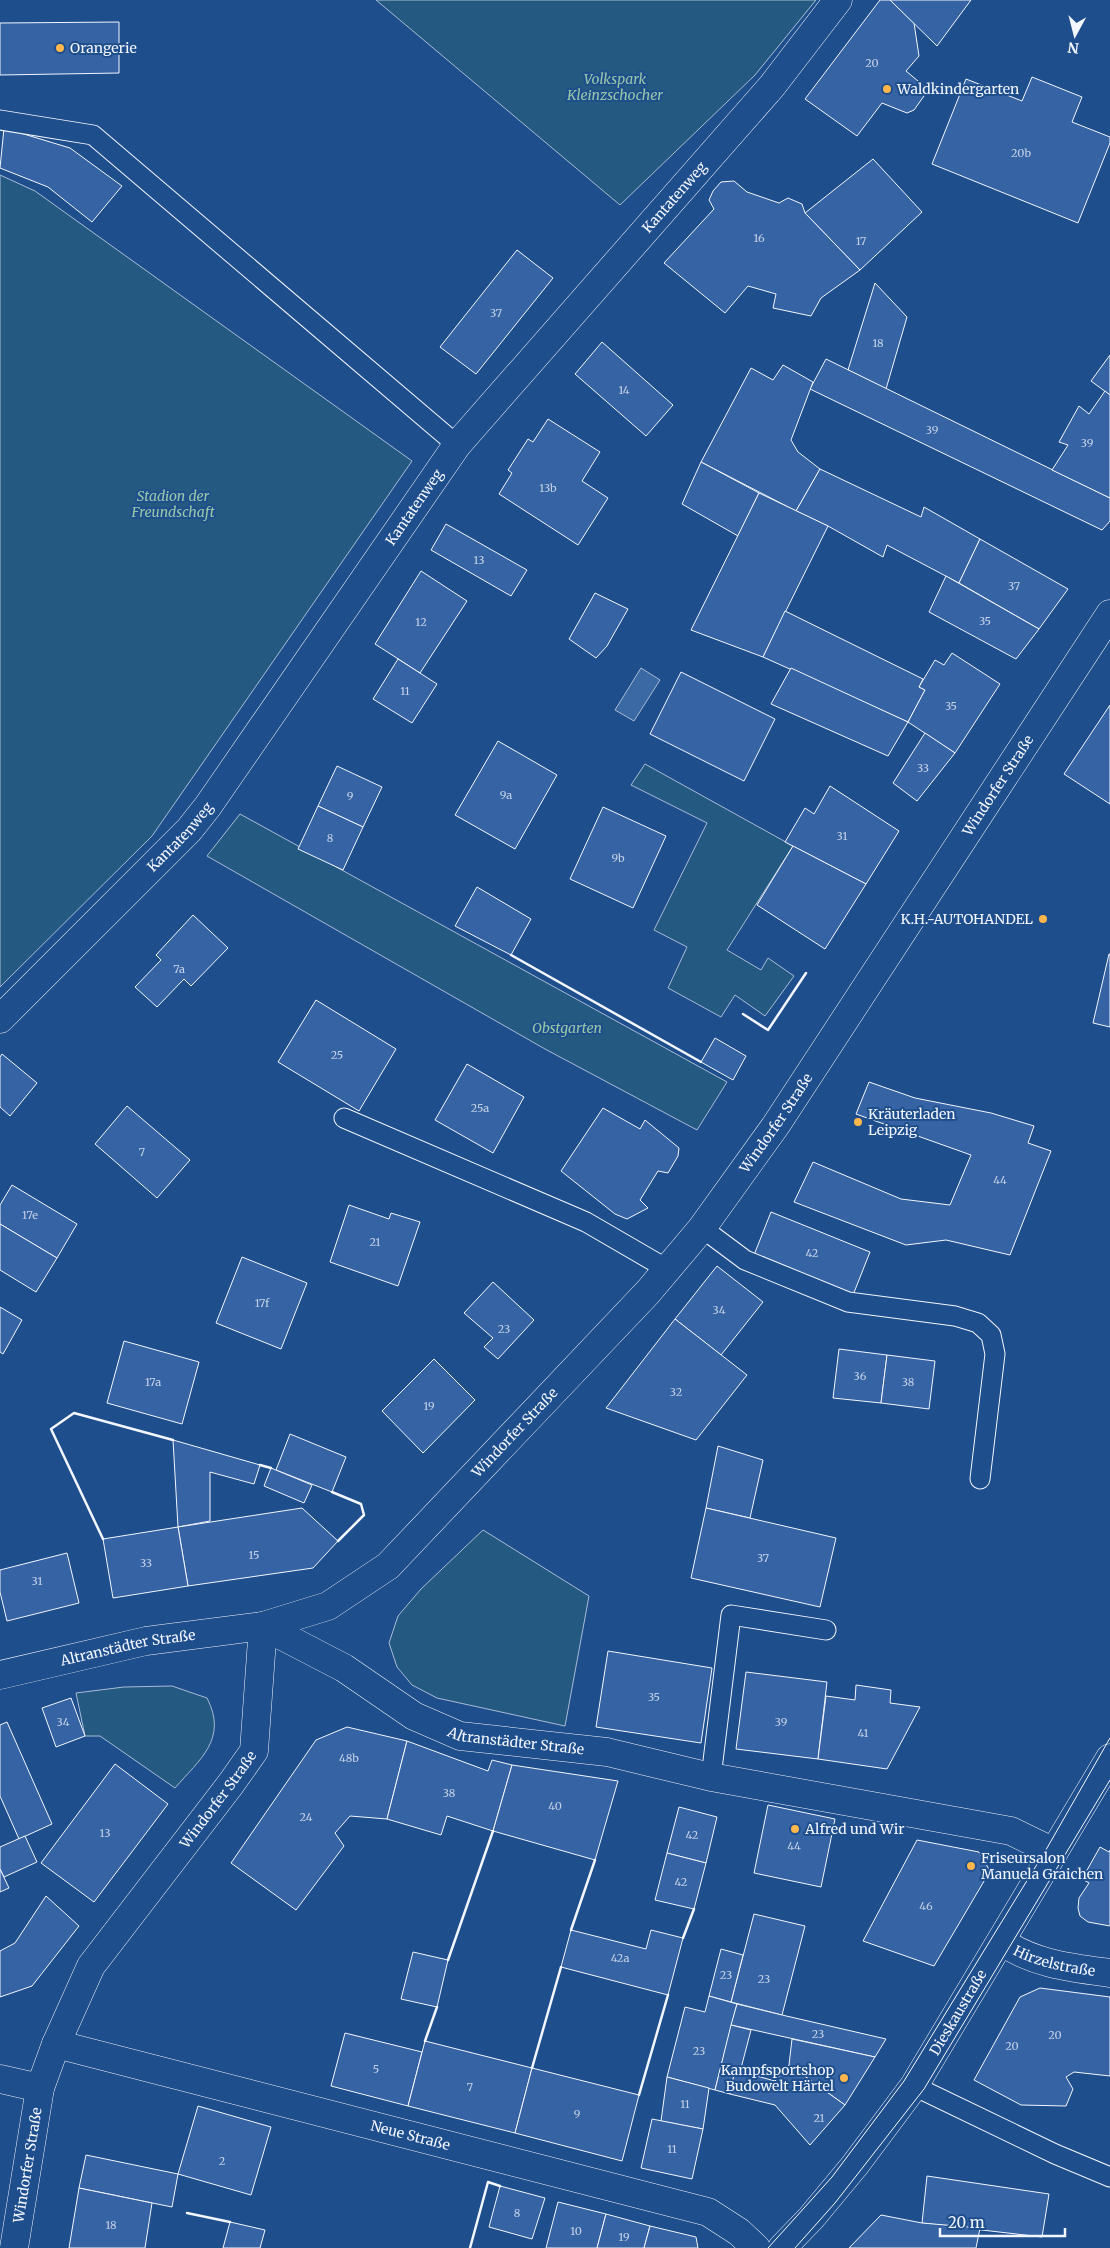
<svg xmlns="http://www.w3.org/2000/svg" width="1110" height="2248" font-family="Merriweather,serif">
  <style>
    .green { fill: #245a82; stroke: #a8bbd7 }
    .water { fill: #3b69a3; stroke: #a8bbd7 }
    .building { fill: #3563a3; stroke: #f2f6ff }
    .lines { fill: none; stroke-linecap: round; stroke-linejoin: round }
    .service-casing { stroke: #f2f6ff; stroke-width: 21 }
    .minor-casing { stroke: #f2f6ff; stroke-width: 29 }
    .tertiary-casing { stroke: #f2f6ff; stroke-width: 29 }
    .secondary-casing { stroke: #f2f6ff; stroke-width: 29 }
    .service { stroke: #1f4e8c; stroke-width: 19 }
    .minor { stroke: #1f4e8c; stroke-width: 28 }
    .tertiary { stroke: #1f4e8c; stroke-width: 28 }
    .secondary { stroke: #1f4e8c; stroke-width: 28 }
    .tram { stroke: #f2f6ff; stroke-width: 1 }
    .wall { stroke: #f2f6ff; stroke-width: 2.5 }
    .poi-dot { fill: #ffb74d; stroke: #1f4e8c; stroke-width: 2 }
    .labels { text-anchor: middle; dominant-baseline: central; stroke-width: 4; stroke-linejoin: round; paint-order: stroke }
    .number-label { font-size: 11px; fill: #c3d1e8 }
    .poi-label { font-size: 14px; fill: #f2f6ff; stroke: #1f4e8c; text-anchor: start }
    .park-label { font-size: 14px; font-style: italic; fill: #97c8a6; stroke: #1f4e8c }
    .street-label { font-size: 14px; fill: #f2f6ff; stroke: #1f4e8c }
  </style>
  <rect width="100%" height="100%" fill="#1f4e8c"/>
  <g class="green">
    <polygon points="376,0 816,0 755,75 620,205"/>
    <polygon points="0,175 35,191 412,461 152,836 0,987"/>
    <polygon points="645,764 793,846 727,950 761,970 768,958 794,976 765,1016 735,995 721,1017 668,988 687,947 654,930 707,823 631,785"/>
    <polygon points="240,814 727,1082 697,1130 545,1049 207,856"/>
    <polygon points="483,1530 589,1596 565,1726 437,1698 412,1685 397,1667 389,1643 398,1616 421,1589"/>
    <path d="M 172,1686 L 207,1698 C 228,1739 200,1759 175,1788 L 100,1736 L 85,1736 L 76,1693 L 124,1687 Z"/>
  </g>
  <polygon class="water" points="641,668 660,680 634,721 615,710"/>
  <g class="building">
    <polygon points="880,0 890,0 914,23 919,56 906,71 924,86 924,96 914,110 907,113 882,103 857,136 805,99"/>
    <polygon points="890,0 971,0 937,46"/>
    <polygon points="119,22 119,73 0,75 0,23"/>
    <polygon points="1032,77 1082,97 1072,122 1110,137 1110,143 1078,223 932,164 966,79 1022,101"/>
    <polygon points="4,128 70,148 122,186 92,222 48,187 0,168"/>
    <polygon points="873,159 922,212 860,270 805,213"/>
    <polygon points="734,181 747,192 779,203 788,198 802,204 805,213 860,270 821,298 811,316 773,308 776,294 748,286 725,313 664,263 714,209 709,200 713,191 721,182"/>
    <polygon points="517,250 553,278 476,374 440,347"/>
    <polygon points="875,283 907,317 886,389 848,370"/>
    <polygon points="602,342 673,405 646,436 575,374"/>
    <polygon points="1110,355 1110,395 1091,381"/>
    <polygon points="826,359 1110,498 1110,521 1102,530 810,389"/>
    <polygon points="783,365 813,382 791,440 798,452 820,469 796,511 701,462 751,368 773,380"/>
    <polygon points="1105,391 1110,395 1110,498 1052,470 1068,445 1059,442 1079,406 1089,414"/>
    <polygon points="548,419 600,452 582,481 608,498 578,545 499,494 512,473 508,470 528,439 533,442"/>
    <polygon points="701,462 759,493 738,536 682,504"/>
    <polygon points="820,469 921,517 924,507 980,539 959,583 887,545 883,557 828,526 796,511"/>
    <polygon points="759,493 828,526 763,657 691,630"/>
    <polygon points="446,524 527,570 511,596 431,550"/>
    <polygon points="980,539 1068,589 1039,629 959,583"/>
    <polygon points="421,571 467,601 420,673 375,644"/>
    <polygon points="946,576 1039,629 1016,659 929,612"/>
    <polygon points="595,593 628,609 607,646 596,658 569,639"/>
    <polygon points="785,611 923,679 919,687 925,690 908,722 763,657"/>
    <polygon points="952,653 1000,684 955,753 908,722 925,690 919,687 935,660 944,665"/>
    <polygon points="398,659 437,684 412,723 373,699"/>
    <polygon points="791,668 908,722 888,756 771,704"/>
    <polygon points="681,672 775,719 744,781 650,734"/>
    <polygon points="1110,705 1110,804 1064,774"/>
    <polygon points="925,733 955,753 917,801 893,783"/>
    <polygon points="498,741 557,775 515,849 455,815"/>
    <polygon points="337,766 382,787 363,827 318,806"/>
    <polygon points="830,786 899,831 866,884 785,842 805,808 814,814"/>
    <polygon points="318,806 363,827 343,870 298,849"/>
    <polygon points="603,807 666,836 633,908 570,879"/>
    <polygon points="793,846 866,884 825,949 757,905"/>
    <polygon points="477,887 531,919 511,955 455,926"/>
    <polygon points="193,915 228,948 191,986 184,979 157,1007 135,987 161,960 156,955"/>
    <polygon points="1109,954 1110,954 1110,1027 1093,1023"/>
    <polygon points="316,1000 396,1049 359,1111 278,1062"/>
    <polygon points="715,1038 746,1056 733,1080 701,1062"/>
    <polygon points="2,1054 37,1083 10,1116 0,1107 0,1057"/>
    <polygon points="467,1064 524,1097 493,1153 435,1120"/>
    <polygon points="869,1082 915,1098 991,1113 1034,1126 1028,1143 1051,1151 1010,1255 946,1240 906,1245 794,1202 813,1162 901,1199 950,1205 971,1155 856,1114"/>
    <polygon points="127,1106 190,1160 157,1198 95,1144"/>
    <polygon points="603,1108 640,1129 645,1120 679,1148 678,1156 668,1173 658,1171 640,1200 648,1208 627,1219 615,1214 561,1171"/>
    <polygon points="12,1185 77,1224 57,1258 0,1224 0,1205"/>
    <polygon points="349,1205 389,1219 391,1213 420,1222 398,1286 330,1262"/>
    <polygon points="771,1212 870,1252 853,1295 754,1255"/>
    <polygon points="0,1224 57,1258 36,1292 0,1270"/>
    <polygon points="242,1257 307,1283 281,1349 216,1323"/>
    <polygon points="717,1266 763,1302 721,1355 675,1319"/>
    <polygon points="493,1282 534,1320 498,1359 484,1347 493,1338 464,1313"/>
    <polygon points="0,1307 22,1320 3,1354 0,1352"/>
    <polygon points="675,1319 747,1375 696,1440 606,1408"/>
    <polygon points="124,1341 199,1362 182,1424 107,1403"/>
    <polygon points="839,1349 887,1355 881,1403 833,1398"/>
    <polygon points="887,1355 935,1361 929,1409 881,1403"/>
    <polygon points="434,1359 475,1400 423,1453 382,1411"/>
    <polygon points="290,1434 346,1457 332,1492 276,1470"/>
    <polygon points="173,1440 260,1465 254,1484 210,1472 210,1521 178,1527"/>
    <polygon points="718,1446 763,1460 750,1518 706,1508"/>
    <polygon points="271,1468 312,1485 304,1503 264,1486"/>
    <polygon points="302,1508 338,1541 313,1568 188,1586 178,1527"/>
    <polygon points="706,1508 836,1538 820,1607 691,1578"/>
    <polygon points="178,1527 188,1586 113,1598 103,1539"/>
    <polygon points="67,1553 79,1603 7,1621 0,1592 0,1570"/>
    <polygon points="608,1651 712,1668 701,1743 596,1727"/>
    <polygon points="746,1672 827,1682 818,1759 736,1749"/>
    <polygon points="856,1685 891,1690 890,1703 920,1707 887,1769 818,1759 826,1696 855,1700"/>
    <polygon points="71,1698 85,1736 56,1747 42,1708"/>
    <polygon points="7,1722 52,1824 19,1839 0,1796 0,1725"/>
    <polygon points="347,1727 407,1741 387,1819 350,1816 335,1833 344,1846 296,1910 231,1863 316,1740"/>
    <polygon points="407,1741 488,1771 492,1760 512,1765 493,1831 447,1816 441,1835 387,1819"/>
    <polygon points="115,1764 168,1804 94,1902 41,1863"/>
    <polygon points="512,1765 618,1781 595,1860 493,1831"/>
    <polygon points="768,1805 835,1819 821,1887 754,1873"/>
    <polygon points="679,1807 717,1817 706,1863 667,1853"/>
    <polygon points="25,1836 37,1862 4,1877 0,1869 0,1847"/>
    <polygon points="917,1840 979,1852 990,1871 934,1966 863,1941"/>
    <polygon points="1100,1847 1109,1852 1110,1850 1110,1926 1088,1922 1080,1916 1078,1908 1079,1898 1089,1883 1082,1879"/>
    <polygon points="667,1853 706,1863 694,1909 655,1900"/>
    <polygon points="0,1869 9,1888 0,1892"/>
    <polygon points="46,1896 79,1926 32,1986 0,1997 0,1951 15,1943"/>
    <polygon points="754,1914 805,1926 782,2015 731,2002"/>
    <polygon points="571,1930 646,1949 651,1930 683,1938 668,1995 561,1967"/>
    <polygon points="721,1949 743,1955 731,2002 709,1996"/>
    <polygon points="413,1952 448,1960 437,2007 401,1999"/>
    <polygon points="1040,1988 1110,1997 1110,2076 1074,2072 1066,2077 1073,2089 1066,2106 1021,2105 974,2080 1020,1997"/>
    <polygon points="709,1996 737,2004 715,2090 667,2077 685,2007 705,2012"/>
    <polygon points="737,2004 782,2015 886,2039 875,2057 731,2025"/>
    <polygon points="731,2025 751,2030 740,2072 735,2070 730,2094 715,2090"/>
    <polygon points="345,2033 422,2052 408,2106 331,2086"/>
    <polygon points="792,2039 875,2057 845,2105 789,2065"/>
    <polygon points="425,2041 532,2068 515,2133 408,2106"/>
    <polygon points="789,2065 845,2105 810,2145 775,2105 730,2094 735,2070 775,2081"/>
    <polygon points="532,2068 639,2095 622,2161 515,2133"/>
    <polygon points="667,2077 709,2088 703,2129 661,2121"/>
    <polygon points="198,2106 271,2127 251,2195 178,2174"/>
    <polygon points="652,2119 703,2129 692,2179 641,2168"/>
    <polygon points="86,2155 178,2174 172,2207 79,2188"/>
    <polygon points="927,2176 1049,2194 1042,2237 922,2223"/>
    <polygon points="500,2186 545,2198 532,2239 489,2227"/>
    <polygon points="79,2188 152,2203 145,2248 69,2248"/>
    <polygon points="558,2202 606,2214 597,2248 546,2248"/>
    <polygon points="606,2214 650,2226 644,2248 597,2248"/>
    <polygon points="881,2215 922,2223 980,2228 976,2248 849,2248"/>
    <polygon points="230,2222 265,2230 260,2248 223,2248"/>
    <polygon points="650,2226 696,2237 698,2248 644,2248"/>
  </g>
  <g class="lines">
    <g class="service-casing">
      <g id="service">
        <polyline points="0,120 93,135 457,445"/>
        <polyline points="344,1118 586,1222 667,1269"/>
        <polyline points="702,1228 745,1260 848,1302 955,1316 978,1323 991,1335 995,1354 980,1479"/>
        <polyline points="711,1777 731,1615 826,1630"/>
        <polyline points="914,2086 1055,2154 1110,2177"/>
      </g>
    </g>
    <g class="minor-casing">
      <g id="minor">
        <path id="s1" d="M 0,1019 L 189,830 L 208,806 L 457,445 L 772,86 L 838,0"/>
        <path id="s2" d="M 1001,1941 C 1033,1964 1072,1968 1110,1973"/>
        <path id="s3" d="M 56,2044 L 708,2212 L 739,2232 L 756,2248"/>
        <polyline points="0,2079 40,2088"/>
        <path id="s4" d="M 14,2248 L 40,2088 L 56,2044 L 91,1966 L 230,1785 L 254,1751 L 263,1626 L 344,1668 L 414,1716 L 460,1736 L 607,1752 L 711,1777 L 1011,1831 L 1054,1852"/>
      </g>
    </g>
    <g class="tertiary-casing">
      <g id="tertiary">
        <path id="s5" d="M 0,1675 L 146,1641 L 263,1626 L 328,1606 L 388,1566 L 648,1292 L 702,1228 L 776,1125 L 1110,614"/>
      </g>
    </g>
    <g class="secondary-casing">
      <g id="secondary">
        <path id="s6" d="M 782,2248 L 811,2218 L 855,2165 L 914,2086 L 1110,1758"/>
      </g>
    </g>
    <use href="#service" class="service"/>
    <use href="#minor" class="minor"/>
    <use href="#tertiary" class="tertiary"/>
    <use href="#secondary" class="secondary"/>
    <g class="tram">
      <polyline points="768,2248 832,2177 904,2081 1047,1848 1110,1738"/>
      <polyline points="795,2248 835,2203 924,2089 1110,1780"/>
    </g>
    <g class="wall">
      <polyline points="511,955 701,1062"/>
      <polyline points="743,1014 768,1030 806,973"/>
      <polyline points="260,1465 271,1468"/>
      <polyline points="332,1492 361,1504 364,1515 338,1541"/>
      <polyline points="103,1539 51,1429 74,1413 173,1440"/>
      <polyline points="571,1930 595,1860"/>
      <polyline points="683,1938 694,1909"/>
      <polyline points="448,1960 493,1831"/>
      <polyline points="425,2041 437,2007"/>
      <polyline points="532,2068 561,1967"/>
      <polyline points="639,2095 668,1995"/>
      <polyline points="187,2213 230,2222"/>
      <polyline points="470,2248 488,2182 500,2186"/>
    </g>
  </g>
  <g class="poi-dot">
    <circle cx="60" cy="48" r="5"/>
    <circle cx="887" cy="89" r="5"/>
    <circle cx="1043" cy="919" r="5"/>
    <circle cx="858" cy="1122" r="5"/>
    <circle cx="795" cy="1829" r="5"/>
    <circle cx="971" cy="1866" r="5"/>
    <circle cx="844" cy="2078" r="5"/>
  </g>
  <g class="labels">
    <g class="number-label">
      <text x="872" y="63">20</text>
      <text x="1021" y="153">20b</text>
      <text x="759" y="238">16</text>
      <text x="861" y="241">17</text>
      <text x="496" y="313">37</text>
      <text x="878" y="343">18</text>
      <text x="624" y="390">14</text>
      <text x="932" y="430">39</text>
      <text x="1087" y="443">39</text>
      <text x="548" y="488">13b</text>
      <text x="479" y="560">13</text>
      <text x="1014" y="586">37</text>
      <text x="985" y="621">35</text>
      <text x="421" y="622">12</text>
      <text x="405" y="691">11</text>
      <text x="951" y="706">35</text>
      <text x="923" y="768">33</text>
      <text x="506" y="795">9a</text>
      <text x="350" y="796">9</text>
      <text x="842" y="836">31</text>
      <text x="330" y="838">8</text>
      <text x="618" y="858">9b</text>
      <text x="179" y="969">7a</text>
      <text x="337" y="1055">25</text>
      <text x="480" y="1108">25a</text>
      <text x="142" y="1152">7</text>
      <text x="1000" y="1180">44</text>
      <text x="30" y="1215">17e</text>
      <text x="375" y="1242">21</text>
      <text x="812" y="1253">42</text>
      <text x="262" y="1303">17f</text>
      <text x="719" y="1310">34</text>
      <text x="504" y="1329">23</text>
      <text x="860" y="1376">36</text>
      <text x="153" y="1382">17a</text>
      <text x="908" y="1382">38</text>
      <text x="676" y="1392">32</text>
      <text x="429" y="1406">19</text>
      <text x="254" y="1555">15</text>
      <text x="763" y="1558">37</text>
      <text x="146" y="1563">33</text>
      <text x="37" y="1581">31</text>
      <text x="654" y="1697">35</text>
      <text x="63" y="1722">34</text>
      <text x="781" y="1722">39</text>
      <text x="863" y="1733">41</text>
      <text x="349" y="1758">48b</text>
      <text x="449" y="1793">38</text>
      <text x="555" y="1806">40</text>
      <text x="306" y="1817">24</text>
      <text x="105" y="1833">13</text>
      <text x="692" y="1835">42</text>
      <text x="794" y="1846">44</text>
      <text x="681" y="1882">42</text>
      <text x="926" y="1906">46</text>
      <text x="620" y="1958">42a</text>
      <text x="726" y="1975">23</text>
      <text x="764" y="1979">23</text>
      <text x="818" y="2034">23</text>
      <text x="1055" y="2035">20</text>
      <text x="1012" y="2046">20</text>
      <text x="699" y="2051">23</text>
      <text x="376" y="2069">5</text>
      <text x="470" y="2087">7</text>
      <text x="685" y="2104">11</text>
      <text x="577" y="2114">9</text>
      <text x="819" y="2118">21</text>
      <text x="672" y="2149">11</text>
      <text x="222" y="2161">2</text>
      <text x="517" y="2213">8</text>
      <text x="111" y="2225">18</text>
      <text x="576" y="2231">10</text>
      <text x="624" y="2237">19</text>
    </g>
    <g class="poi-label">
      <text x="70" y="48">Orangerie</text>
      <text x="897" y="89">Waldkindergarten</text>
      <text x="1033" y="919" text-anchor="end">K.H.-AUTOHANDEL</text>
      <text x="868" y="1114">Kräuterladen<tspan x="868" dy="16">Leipzig</tspan></text>
      <text x="805" y="1829">Alfred und Wir</text>
      <text x="981" y="1858">Friseursalon<tspan x="981" dy="16">Manuela Graichen</tspan></text>
      <text x="834" y="2070" text-anchor="end">Kampfsportshop<tspan x="834" dy="16">Budowelt Härtel</tspan></text>
    </g>
    <g class="park-label">
      <text x="615" y="79">Volkspark<tspan x="615" dy="16">Kleinzschocher</tspan></text>
      <text x="173" y="496">Stadion der<tspan x="173" dy="16">Freundschaft</tspan></text>
      <text x="567" y="1028">Obstgarten</text>
    </g>
    <g class="street-label">
      <text stroke="none"><textPath href="#s1" startOffset="1066">Kantatenweg</textPath></text>
      <text stroke="none"><textPath href="#s1" startOffset="661">Kantatenweg</textPath></text>
      <text stroke="none"><textPath href="#s5" startOffset="1402">Windorfer Straße</textPath></text>
      <text stroke="none"><textPath href="#s1" startOffset="256">Kantatenweg</textPath></text>
      <text stroke="none"><textPath href="#s5" startOffset="998">Windorfer Straße</textPath></text>
      <text stroke="none"><textPath href="#s5" startOffset="592">Windorfer Straße</textPath></text>
      <text stroke="none"><textPath href="#s5" startOffset="131">Altranstädter Straße</textPath></text>
      <text stroke="none"><textPath href="#s4" startOffset="972">Altranstädter Straße</textPath></text>
      <text stroke="none"><textPath href="#s4" startOffset="504">Windorfer Straße</textPath></text>
      <text stroke="none"><textPath href="#s2" startOffset="58">Hirzelstraße</textPath></text>
      <text stroke="none"><textPath href="#s6" startOffset="295">Dieskaustraße</textPath></text>
      <text stroke="none"><textPath href="#s3" startOffset="366">Neue Straße</textPath></text>
      <text stroke="none"><textPath href="#s4" startOffset="84">Windorfer Straße</textPath></text>
    </g>
  </g>
  <g transform="translate(1075 35) rotate(187)" stroke="#1f4e8c" stroke-width="4" paint-order="stroke">
  <path d="M0-4L9 19L0 12L-9 19Z" fill="#f2f6ff"/>
  <text y="-8" font-size="14" font-weight="bold" text-anchor="middle" fill="#f2f6ff">N</text>
  </g>
  <path d="M940 2228v8h125v-8" fill="none" stroke="#f2f6ff" stroke-width="2.5"/>
  <text x="948" y="2228" font-size="15" fill="#f2f6ff" stroke="#1f4e8c" stroke-width="4" paint-order="stroke">20 m</text>
</svg>
